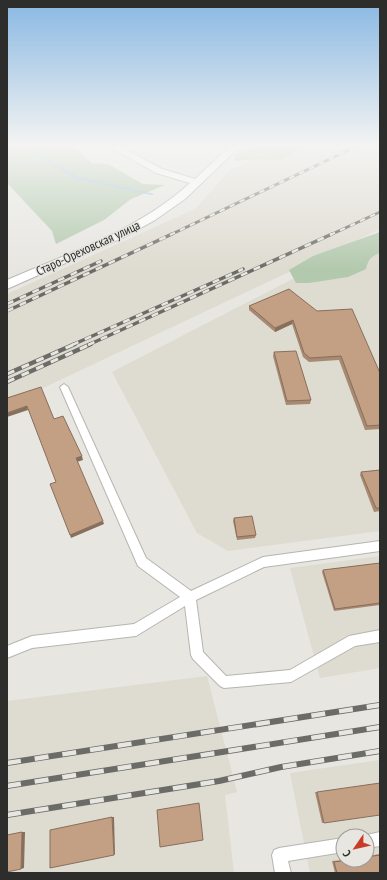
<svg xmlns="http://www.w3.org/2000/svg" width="387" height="880" font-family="'PT Sans Narrow',sans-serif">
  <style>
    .built { fill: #dedbd0; fill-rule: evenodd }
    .green { fill: #b3c9ae }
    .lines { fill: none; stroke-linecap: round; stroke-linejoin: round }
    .stream { fill: #9abfdb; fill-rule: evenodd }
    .service-casing { stroke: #b6b5b0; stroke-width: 2 }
    .minor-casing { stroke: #b6b5b0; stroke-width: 2 }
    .service { fill: #fff; fill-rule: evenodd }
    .minor { fill: #fff; fill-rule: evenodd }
    .rail-far3-casing { stroke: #6b6b68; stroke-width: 3 }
    .rail-far2-casing { stroke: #6b6b68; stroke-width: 3.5 }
    .rail-far1-casing { stroke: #6b6b68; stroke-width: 4.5 }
    .rail-casing { stroke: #6b6b68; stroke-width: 6 }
    .rail-far3 { stroke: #e7e6e1; stroke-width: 2; stroke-dasharray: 5.5; stroke-linecap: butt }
    .rail-far2 { stroke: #e7e6e1; stroke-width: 2.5; stroke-dasharray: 7; stroke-linecap: butt }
    .rail-far1 { stroke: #e7e6e1; stroke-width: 3; stroke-dasharray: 8; stroke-linecap: butt }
    .rail { stroke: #e7e6e1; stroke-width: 4.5; stroke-dasharray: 14; stroke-linecap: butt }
    .wall { fill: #a88972 }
    .shaded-wall { fill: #886f5c }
    .building { fill: #c39f84; stroke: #886f5c }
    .labels { text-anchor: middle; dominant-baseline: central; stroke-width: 3; stroke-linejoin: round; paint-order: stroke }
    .far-street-label { font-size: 13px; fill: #2d2d2b; stroke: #e7e6e1 }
  </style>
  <rect width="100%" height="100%" fill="#e7e6e1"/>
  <g class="built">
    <polygon points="287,147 380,147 380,229 7,405 7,294 195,209 230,170"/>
    <polygon points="380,234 380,531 228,551 197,533 112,372"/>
    <polygon points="380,556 380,668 320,678 290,568"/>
    <polygon points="207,676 237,792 225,795 234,873 7,873 7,701"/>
    <path d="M 380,760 L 380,873 L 310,873 L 290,773 ZM 343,836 L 367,836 L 367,860 L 343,860 Z"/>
  </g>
  <g class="green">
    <polygon points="7,147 74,147 92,163 108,164 143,184 165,185 131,199 104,220 56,244 52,231 7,183"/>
    <polygon points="252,147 300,147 291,156 284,159 276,160 257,159 234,161 236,154"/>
    <path d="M 380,232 L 380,253 C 371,256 368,260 366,269 L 348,277 L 309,283 L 296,283 L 289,270 L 313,256 Z"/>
  </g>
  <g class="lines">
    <polygon class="stream" points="24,147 27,147 78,177 154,194 152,195 76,179"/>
    <g class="service-casing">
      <g id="service">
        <polygon points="64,384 68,387 146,558 191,591 263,557 380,541 380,551 264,567 196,600 203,652 226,676 290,670 349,636 380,630 380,642 355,646 291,682 224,688 220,686 193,659 191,655 185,606 136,636 32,648 7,658 7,646 32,636 134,624 180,597 138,566 60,387"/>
        <polygon points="380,832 380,846 367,848 367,836 362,836"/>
        <polygon points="343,838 343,852 288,861 291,873 275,873 272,855 274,850 279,848"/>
      </g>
    </g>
    <g class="minor-casing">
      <path id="minor" d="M 110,147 L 121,147 L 162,169 L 195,179 L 226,150 L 233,147 L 245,147 L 232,154 L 185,199 L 155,220 L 124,237 L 7,289 L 7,280 C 69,253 139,230 190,183 L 156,173 Z"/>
    </g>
    <use href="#service" class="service"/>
    <use href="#minor" class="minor"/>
    <g class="rail-far3-casing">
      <g id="rail-far3">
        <polyline points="170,235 355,147"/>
        <polyline points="330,235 380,212"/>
      </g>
    </g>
    <g class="rail-far2-casing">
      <g id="rail-far2">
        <polyline points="7,304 101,261"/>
        <polyline points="7,311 172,234"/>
        <polyline points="72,345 243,269"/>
        <polyline points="88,345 332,234"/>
      </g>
    </g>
    <g class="rail-far1-casing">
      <g id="rail-far1">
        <polyline points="7,374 75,344"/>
        <polyline points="7,382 91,344"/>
      </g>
    </g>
    <g class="rail-casing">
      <g id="rail">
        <polyline points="7,763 380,705"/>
        <polyline points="7,786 380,727"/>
        <polyline points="7,815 219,781 281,767 380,751"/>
      </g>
    </g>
    <use href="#rail-far3" class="rail-far3"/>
    <use href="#rail-far2" class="rail-far2"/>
    <use href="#rail-far1" class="rail-far1"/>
    <use href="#rail" class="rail"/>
  </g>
  <g class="wall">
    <polygon points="289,289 380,373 380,429 365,430 339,360 309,362 303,357 292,324 275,332 249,310 249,306"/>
    <polygon points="274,352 311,400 310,404 286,405 273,356"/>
    <polygon points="380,470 380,511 374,512 360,475 361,472"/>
    <polygon points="234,518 256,535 255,538 237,540 233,521"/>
    <polygon points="380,563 380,605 334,611 322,572 323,570"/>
    <polygon points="315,792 317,792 324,823 322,823"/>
    <polygon points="380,854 380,873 335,873 332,861 343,860 367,860 367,856"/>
  </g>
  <g class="shaded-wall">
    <polygon points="293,320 292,324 275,332 275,328"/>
    <polygon points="27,406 28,410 7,417 7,413"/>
    <polygon points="82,456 83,460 77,462 76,458"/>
    <polygon points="103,521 104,524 71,538 70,535"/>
    <polygon points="112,817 114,817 115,854 114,855"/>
    <polygon points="22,832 25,832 24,868 21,869"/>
  </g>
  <g class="building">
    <polygon points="289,289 317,311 352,309 380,373 380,425 367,426 341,356 310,358 304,353 293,320 275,328 249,306"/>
    <polygon points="296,351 311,400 287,401 274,352"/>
    <polygon points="41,387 54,419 63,416 82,456 76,458 103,521 70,535 50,484 56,482 27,406 7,413 7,398"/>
    <polygon points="380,470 380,508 376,508 361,472"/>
    <polygon points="252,516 256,535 237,537 234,518"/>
    <polygon points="380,563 380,603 335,609 323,570"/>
    <polygon points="380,783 380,815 324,823 317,792"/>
    <polygon points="199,803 203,840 160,847 157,810"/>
    <polygon points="112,817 114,855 50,868 50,830"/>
    <polygon points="22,832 21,869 7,872 7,835"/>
    <polygon points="380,855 380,873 337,873 334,862 348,860 367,860 367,857"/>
  </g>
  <linearGradient id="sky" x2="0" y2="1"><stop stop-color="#89b8e3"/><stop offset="0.54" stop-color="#f4f4f2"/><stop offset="1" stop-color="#f4f4f2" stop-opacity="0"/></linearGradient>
  <rect width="387" height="270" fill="url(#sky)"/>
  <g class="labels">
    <g class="far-street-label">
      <text transform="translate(88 248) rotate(-25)">Старо-Ореховская улица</text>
    </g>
  </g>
  <rect width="387" height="880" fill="none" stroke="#2d2d2b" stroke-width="16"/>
  <g transform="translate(355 848) rotate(236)"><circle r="19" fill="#e7e6e1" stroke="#9d9c98"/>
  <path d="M0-3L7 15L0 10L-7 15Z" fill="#c73b29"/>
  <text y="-6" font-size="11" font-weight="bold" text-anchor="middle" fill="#2d2d2b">С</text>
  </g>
</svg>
